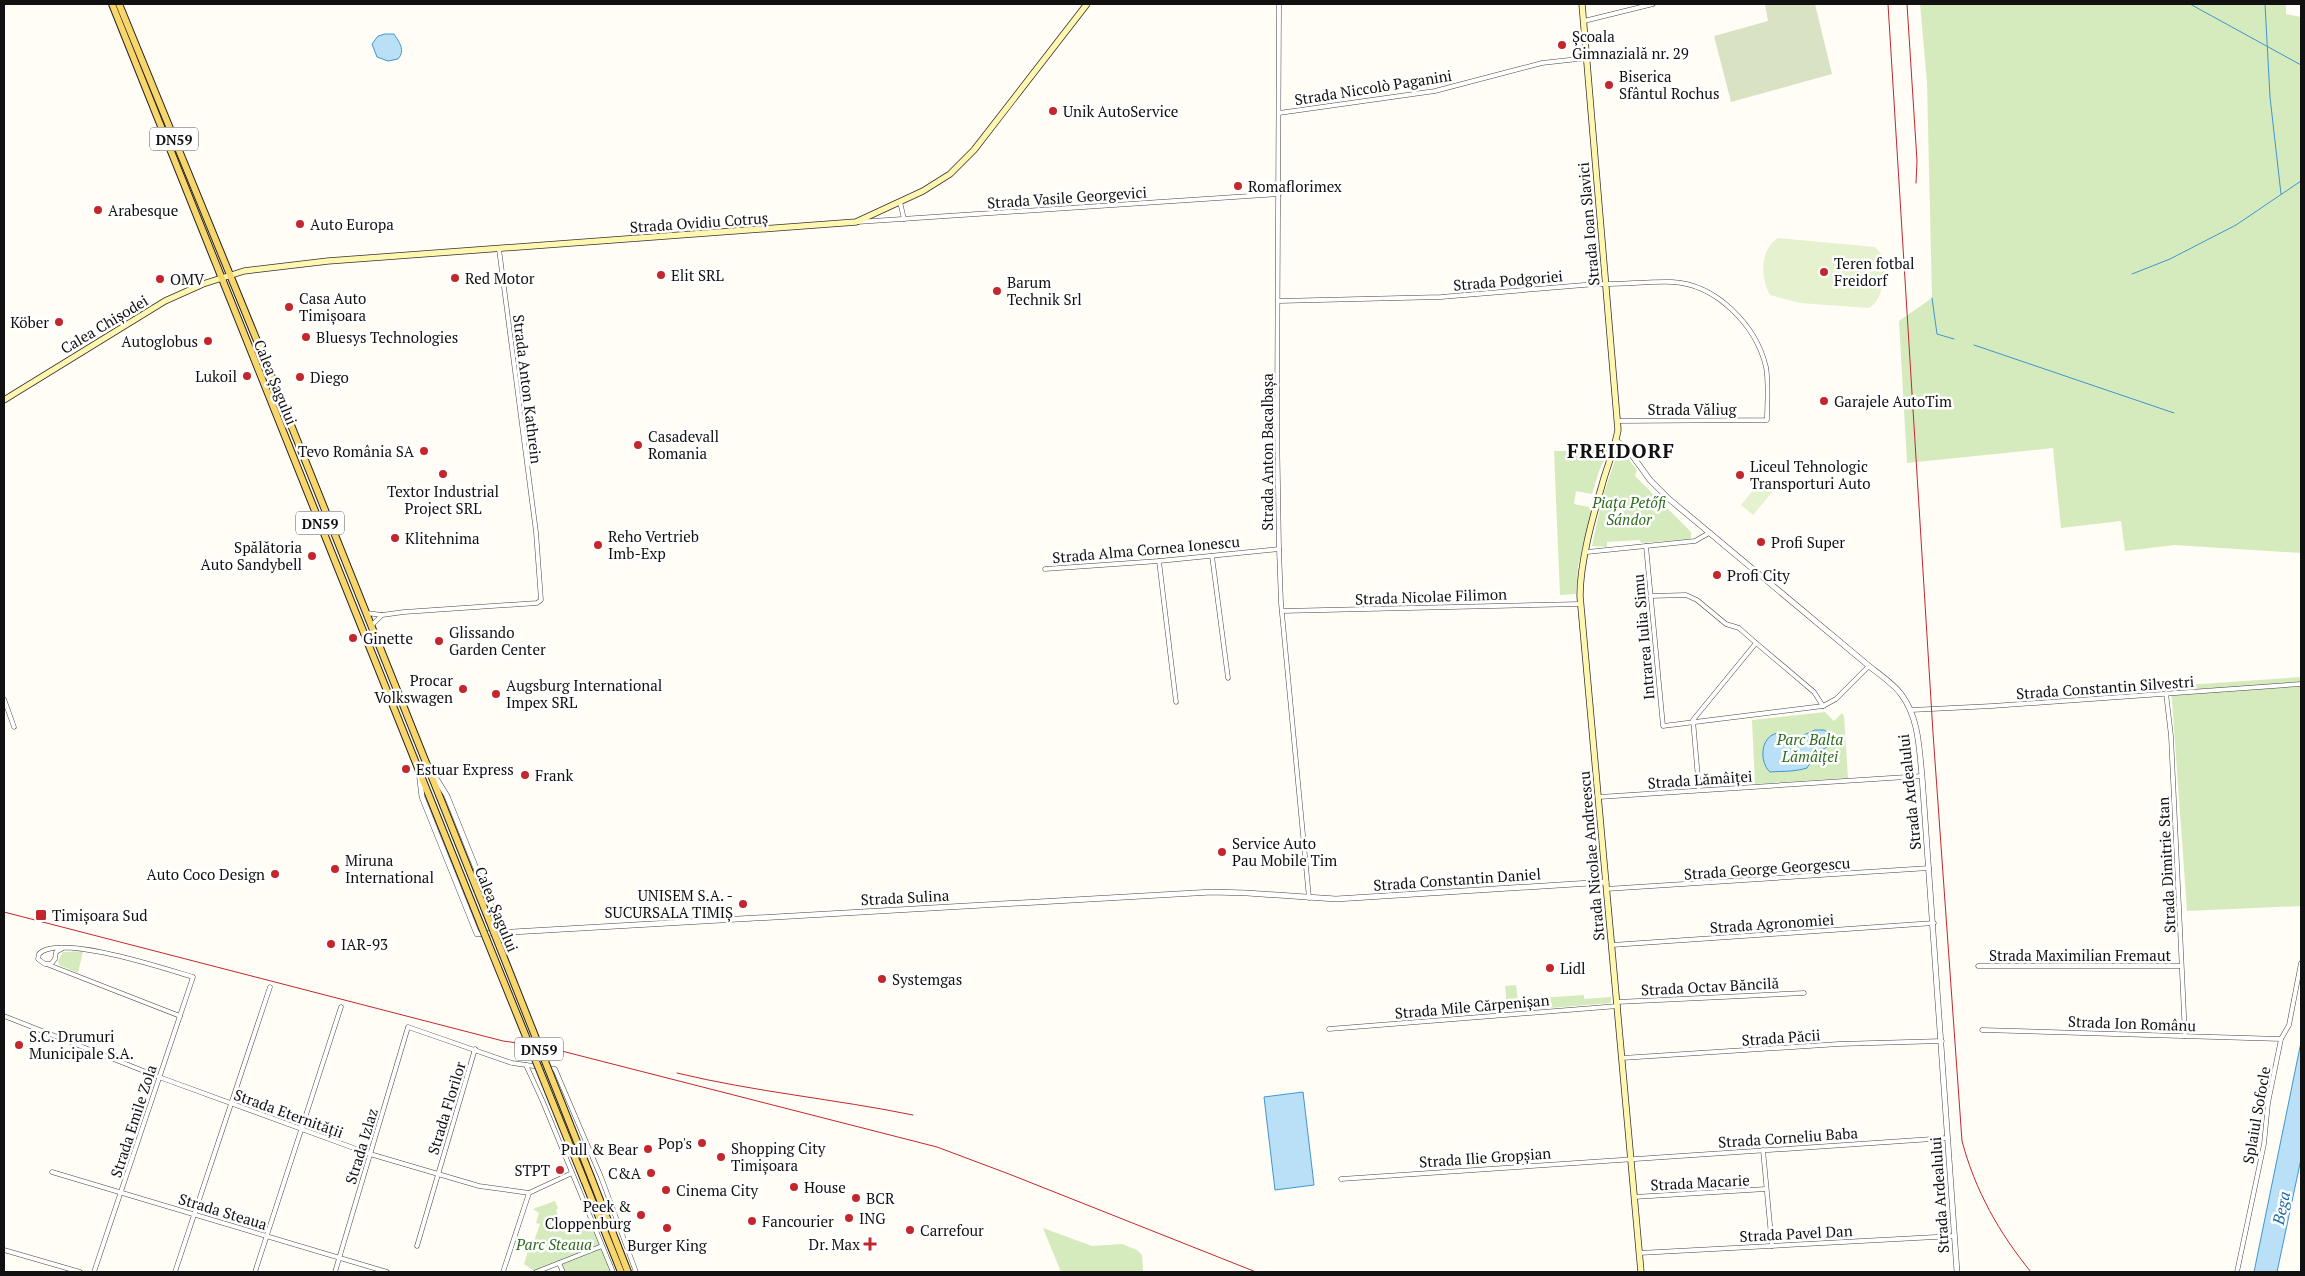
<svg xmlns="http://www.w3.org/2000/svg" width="2305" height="1276" font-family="'PT Serif',serif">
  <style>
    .green { fill: #d5ebbd }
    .cemetery { fill: #d9e3c4 }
    .pitch { fill: #e6f2cf }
    .water { fill: #b9e0f7; stroke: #3f96cf }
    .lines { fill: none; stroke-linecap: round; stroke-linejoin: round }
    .stream { stroke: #3f96cf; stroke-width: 1 }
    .minor-casing { stroke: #444; stroke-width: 5 }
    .tertiary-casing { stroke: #444; stroke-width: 6 }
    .secondary-casing { stroke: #333; stroke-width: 7 }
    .primary-casing { stroke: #222; stroke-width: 8 }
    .minor { stroke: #fff; stroke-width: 4 }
    .tertiary { stroke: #fff; stroke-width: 5 }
    .secondary { stroke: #fff6b0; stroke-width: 5.5 }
    .primary { stroke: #f9d66b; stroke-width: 6 }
    .rail { stroke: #c4262e; stroke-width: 1 }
    .primary-bridge-casing { stroke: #222; stroke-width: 8; stroke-linecap: butt }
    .primary-bridge { stroke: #f9d66b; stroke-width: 6 }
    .poi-dot { fill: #c4262e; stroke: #fff; stroke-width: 2 }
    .labels { text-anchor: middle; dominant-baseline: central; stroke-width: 5; stroke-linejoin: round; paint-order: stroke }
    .shield { fill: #fff; stroke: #585858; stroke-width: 1 }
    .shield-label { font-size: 14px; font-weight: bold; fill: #111 }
    .poi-label { font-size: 15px; fill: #111; stroke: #fff; text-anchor: start }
    .street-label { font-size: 15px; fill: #111; stroke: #fff }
    .park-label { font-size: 15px; font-style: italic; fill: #2f6b1f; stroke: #fff }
    .water-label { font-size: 16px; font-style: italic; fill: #1768a6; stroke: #fff }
    .district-label { font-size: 20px; font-weight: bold; letter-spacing: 1px; fill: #111; stroke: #fff }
  </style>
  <rect width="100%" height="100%" fill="#fffdf5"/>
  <g class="green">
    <polygon points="1920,4 2286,4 2286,14 2301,17 2301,553 2174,545 2125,551 2121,521 2061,528 2053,448 1907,463 1899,321 1932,298 1927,82"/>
    <polygon points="1611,445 1599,471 1592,494 1576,491 1574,504 1589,507 1592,512 1578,566 1576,594 1560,595 1554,451 1567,451"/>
    <polygon points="1621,454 1626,456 1637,470 1635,476 1691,532 1691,539 1641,543 1640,540 1607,542 1607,547 1592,546 1602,499 1616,457"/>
    <polygon points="2301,677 2301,906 2187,911 2171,686"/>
    <polygon points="1825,712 1834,721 1842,713 1844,716 1848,778 1755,784 1752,720"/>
    <polygon points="83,951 78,973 59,965 58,961 63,952"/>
    <polygon points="1516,985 1519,1007 1507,1008 1505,986"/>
    <polygon points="1584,995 1584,999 1611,997 1611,1003 1526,1010 1525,999"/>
    <polygon points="555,1201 558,1208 556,1210 561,1222 563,1221 567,1229 590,1218 611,1272 563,1272 559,1263 536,1272 524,1264 531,1241 534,1241 540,1224 536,1223 539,1213 533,1209"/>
    <polygon points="1043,1228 1092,1246 1122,1244 1137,1250 1142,1255 1143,1272 1061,1272"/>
  </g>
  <polygon class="cemetery" points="1765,4 1815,4 1832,74 1731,102 1714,36 1768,21"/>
  <g class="pitch">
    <path d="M 1778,238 L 1875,247 C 1878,250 1881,253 1883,257 C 1888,270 1882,304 1868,308 L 1800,303 L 1770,295 C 1760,278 1760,249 1778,238 Z"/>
    <polygon points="1762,479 1774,490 1753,515 1741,505"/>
  </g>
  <g class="water">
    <path d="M 385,34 L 394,34 C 399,42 406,50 398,59 L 388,61 L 377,57 L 372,44 L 378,36 Z"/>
    <path d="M 1815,730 L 1824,730 L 1830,734 L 1832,741 L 1829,746 L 1816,753 L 1807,768 C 1794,772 1783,771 1770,772 C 1759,762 1760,736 1778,733 C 1783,732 1791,736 1797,738 Z"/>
    <polygon points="2301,1042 2301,1159 2277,1272 2254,1272"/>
    <polygon points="1303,1092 1314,1185 1275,1190 1264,1097"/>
  </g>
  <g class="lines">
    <g class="stream">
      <polyline points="2190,4 2301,65"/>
      <polyline points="2265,4 2270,97 2281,194"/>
      <polyline points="2132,274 2170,259 2236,225 2301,181"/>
      <polyline points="1932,298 1937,334 1954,339"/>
      <polyline points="1974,345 2174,413"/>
    </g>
    <g class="minor-casing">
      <g id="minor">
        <polyline points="1279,4 1277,424 1279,549 1281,603 1309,898"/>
        <polyline points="1584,21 1653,4"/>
        <polyline points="1279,113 1435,91 1542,63 1587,58"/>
        <polyline points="900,202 904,219"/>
        <polyline points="857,222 1279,194"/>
        <path d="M 1279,301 L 1441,297 L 1596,284 C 1621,285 1647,281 1672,282 C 1716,284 1756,325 1766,367 C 1769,384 1767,403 1767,420 L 1617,421"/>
        <polyline points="1646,546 1663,726 1823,706 1836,699 1869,666"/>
        <polyline points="1587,552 1695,541 1709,533"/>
        <polyline points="1212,556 1228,678"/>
        <polyline points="1159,561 1176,702"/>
        <polyline points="1045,569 1159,561 1279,549"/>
        <polyline points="1650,596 1686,595 1697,600 1726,624 1739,628 1756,643 1814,692 1823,706"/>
        <polyline points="1282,611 1580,604"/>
        <polyline points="366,613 382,615 404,612 537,603 541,600 536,532 499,249"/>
        <polyline points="371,626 382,615"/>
        <polyline points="2166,693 2171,736 2185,1036"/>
        <polyline points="4,699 14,727"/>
        <polyline points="1911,710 1992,706 2301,684"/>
        <polyline points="1699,790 1693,720 1756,643"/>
        <polyline points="1599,797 1922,776"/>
        <polyline points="1606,889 1929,868"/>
        <polyline points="1612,945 1934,923"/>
        <path d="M 63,948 L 56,952 L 55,959 L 51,964 L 45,964 L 38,959 L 39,954 C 58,933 166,969 193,977 L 94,1272"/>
        <polyline points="49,965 180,1016"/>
        <polyline points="1978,966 2181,966"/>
        <polyline points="1617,1002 1804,993"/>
        <polyline points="4,1016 159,1077 370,1154 479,1186 529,1193 572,1173"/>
        <polyline points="1329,1029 1618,1006"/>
        <polyline points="1982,1030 2281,1039"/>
        <polyline points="1622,1058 1839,1044 1942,1041"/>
        <polyline points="526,1065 543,1102 613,1272"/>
        <polyline points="1763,1150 1772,1246"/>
        <polyline points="52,1172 387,1272"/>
        <polyline points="1341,1179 1947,1138"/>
        <polyline points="1634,1197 1766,1189"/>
        <polyline points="417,1246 475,1049"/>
        <polyline points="4,1250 80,1272"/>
        <polyline points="1639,1253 1954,1236"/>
        <polyline points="559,1263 563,1272"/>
        <polyline points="175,1272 270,987"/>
        <polyline points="255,1272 341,1007"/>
        <polyline points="335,1272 408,1027 512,1063 555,1069 601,1177 636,1272"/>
        <polyline points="503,1272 529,1193"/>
        <polyline points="536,1272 602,1246"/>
        <polyline points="2237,1272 2264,1144 2268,1103 2281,1039 2289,1025 2301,963"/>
      </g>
    </g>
    <g class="tertiary-casing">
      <g id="tertiary">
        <path d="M 1616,441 L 1626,447 L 1650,480 L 1669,499 L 1869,666 C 1880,675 1893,683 1901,694 C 1919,718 1919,748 1922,776 L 1957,1272"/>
        <polyline points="428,765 447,796 502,933"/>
        <polyline points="419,772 422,797 477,934 1212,892 1247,893 1336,899 1606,882"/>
      </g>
    </g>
    <g class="secondary-casing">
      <g id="secondary">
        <path d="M 1582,4 L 1618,430 C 1615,447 1609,462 1604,478 C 1594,513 1580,560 1580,596 L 1641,1272"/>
        <polyline points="4,400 165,301 203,284 244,271 328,261 856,222 923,191 950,174 974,150 1087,4"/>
      </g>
    </g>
    <g class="primary-casing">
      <g id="primary">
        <polyline points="112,4 480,923"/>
        <polyline points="119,4 271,375 489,920"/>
        <polyline points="591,1177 628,1272"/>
        <polyline points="584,1180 621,1272"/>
      </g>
    </g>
    <use href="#minor" class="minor"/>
    <use href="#tertiary" class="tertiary"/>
    <use href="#secondary" class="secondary"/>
    <use href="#primary" class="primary"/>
    <g class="rail">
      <path d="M 1888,4 L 1933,733 L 1962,1141 C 1975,1190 1999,1233 2031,1272"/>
      <polyline points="1907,4 1917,161 1916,183"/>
      <polyline points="4,912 503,1041 546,1047 937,1147 1009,1174 1256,1272"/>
      <path d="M 677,1073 C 755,1092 835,1099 913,1115"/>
    </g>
    <g class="primary-bridge-casing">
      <g id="primary-bridge">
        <polyline points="489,920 591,1177"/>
        <polyline points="480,923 584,1180"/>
      </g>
    </g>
    <use href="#primary-bridge" class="primary-bridge"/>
  </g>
  <g class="poi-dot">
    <circle cx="1562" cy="45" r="5"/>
    <circle cx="1609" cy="85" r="5"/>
    <circle cx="1053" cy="111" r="5"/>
    <circle cx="1238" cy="186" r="5"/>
    <circle cx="98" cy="210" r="5"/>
    <circle cx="300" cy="224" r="5"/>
    <circle cx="1824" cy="272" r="5"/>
    <circle cx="661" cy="275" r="5"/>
    <circle cx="455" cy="278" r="5"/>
    <circle cx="160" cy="279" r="5"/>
    <circle cx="997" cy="291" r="5"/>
    <circle cx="289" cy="307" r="5"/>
    <circle cx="59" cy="322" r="5"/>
    <circle cx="306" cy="337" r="5"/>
    <circle cx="208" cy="341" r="5"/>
    <circle cx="247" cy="376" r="5"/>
    <circle cx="300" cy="377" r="5"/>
    <circle cx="1824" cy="401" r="5"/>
    <circle cx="638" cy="445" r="5"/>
    <circle cx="424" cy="451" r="5"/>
    <circle cx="443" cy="474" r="5"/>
    <circle cx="1740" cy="475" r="5"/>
    <circle cx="395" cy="538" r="5"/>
    <circle cx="1761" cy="542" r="5"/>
    <circle cx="598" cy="545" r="5"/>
    <circle cx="312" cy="556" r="5"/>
    <circle cx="1717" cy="575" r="5"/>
    <circle cx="353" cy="638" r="5"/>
    <circle cx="439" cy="641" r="5"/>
    <circle cx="463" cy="689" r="5"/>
    <circle cx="496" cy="694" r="5"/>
    <circle cx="406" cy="769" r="5"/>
    <circle cx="525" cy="775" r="5"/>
    <circle cx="1222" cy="852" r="5"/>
    <circle cx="335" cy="869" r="5"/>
    <circle cx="275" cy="874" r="5"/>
    <circle cx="743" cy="904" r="5"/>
    <rect x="35" y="909" width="12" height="12" rx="2.5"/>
    <circle cx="331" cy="944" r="5"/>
    <circle cx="1550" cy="968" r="5"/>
    <circle cx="882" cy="979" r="5"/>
    <circle cx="19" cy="1045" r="5"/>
    <circle cx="702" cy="1143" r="5"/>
    <circle cx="648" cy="1149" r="5"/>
    <circle cx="721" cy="1157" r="5"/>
    <circle cx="560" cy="1170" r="5"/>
    <circle cx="651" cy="1173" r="5"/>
    <circle cx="794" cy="1187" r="5"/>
    <circle cx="666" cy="1190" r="5"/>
    <circle cx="856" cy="1198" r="5"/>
    <circle cx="641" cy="1215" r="5"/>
    <circle cx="849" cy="1218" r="5"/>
    <circle cx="752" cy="1221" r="5"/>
    <circle cx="667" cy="1228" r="5"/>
    <circle cx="910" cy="1230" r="5"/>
    <path d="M867.5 1236.5h5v5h5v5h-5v5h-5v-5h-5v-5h5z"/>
  </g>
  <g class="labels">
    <g class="shield">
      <rect x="150" y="127.5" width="48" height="23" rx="4"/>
      <rect x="296" y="511.5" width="48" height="23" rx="4"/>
      <rect x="515" y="1037.5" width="48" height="23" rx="4"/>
    </g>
    <g class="shield-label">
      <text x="174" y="139">DN59</text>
      <text x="320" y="523">DN59</text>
      <text x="539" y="1049">DN59</text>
    </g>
    <g class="poi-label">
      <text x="1572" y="36">Școala<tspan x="1572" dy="17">Gimnazială nr. 29</tspan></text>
      <text x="1619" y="76">Biserica<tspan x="1619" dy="17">Sfântul Rochus</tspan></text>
      <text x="1063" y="111">Unik AutoService</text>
      <text x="1248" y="186">Romaflorimex</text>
      <text x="108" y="210">Arabesque</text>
      <text x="310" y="224">Auto Europa</text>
      <text x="1834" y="263">Teren fotbal<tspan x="1834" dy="17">Freidorf</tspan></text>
      <text x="671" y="275">Elit SRL</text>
      <text x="465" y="278">Red Motor</text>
      <text x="170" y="279">OMV</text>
      <text x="1007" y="282">Barum<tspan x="1007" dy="17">Technik Srl</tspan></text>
      <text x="299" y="298">Casa Auto<tspan x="299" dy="17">Timișoara</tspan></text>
      <text x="49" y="322" text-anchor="end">Köber</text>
      <text x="316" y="337">Bluesys Technologies</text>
      <text x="198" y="341" text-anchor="end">Autoglobus</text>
      <text x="237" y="376" text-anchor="end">Lukoil</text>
      <text x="310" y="377">Diego</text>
      <text x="1834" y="401">Garajele AutoTim</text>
      <text x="648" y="436">Casadevall<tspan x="648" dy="17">Romania</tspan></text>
      <text x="414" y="451" text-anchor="end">Tevo România SA</text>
      <text x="1750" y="466">Liceul Tehnologic<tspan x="1750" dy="17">Transporturi Auto</tspan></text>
      <text x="443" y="491" text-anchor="middle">Textor Industrial<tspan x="443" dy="17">Project SRL</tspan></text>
      <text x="608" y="536">Reho Vertrieb<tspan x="608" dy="17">Imb-Exp</tspan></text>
      <text x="405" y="538">Klitehnima</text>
      <text x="1771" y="542">Profi Super</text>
      <text x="302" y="547" text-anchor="end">Spălătoria<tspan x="302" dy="17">Auto Sandybell</tspan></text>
      <text x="1727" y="575">Profi City</text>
      <text x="449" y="632">Glissando<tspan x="449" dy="17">Garden Center</tspan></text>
      <text x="363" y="638">Ginette</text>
      <text x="453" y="680" text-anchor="end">Procar<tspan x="453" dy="17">Volkswagen</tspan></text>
      <text x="506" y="685">Augsburg International<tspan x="506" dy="17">Impex SRL</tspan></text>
      <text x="416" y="769">Estuar Express</text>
      <text x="535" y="775">Frank</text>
      <text x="1232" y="843">Service Auto<tspan x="1232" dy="17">Pau Mobile Tim</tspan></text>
      <text x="345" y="860">Miruna<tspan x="345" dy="17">International</tspan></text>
      <text x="265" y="874" text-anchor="end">Auto Coco Design</text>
      <text x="733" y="895" text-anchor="end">UNISEM S.A. -<tspan x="733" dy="17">SUCURSALA TIMIȘ</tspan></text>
      <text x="52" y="915">Timișoara Sud</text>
      <text x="341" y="944">IAR-93</text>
      <text x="1560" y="968">Lidl</text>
      <text x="892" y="979">Systemgas</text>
      <text x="29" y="1036">S.C. Drumuri<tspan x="29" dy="17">Municipale S.A.</tspan></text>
      <text x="692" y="1143" text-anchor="end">Pop's</text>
      <text x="731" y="1148">Shopping City<tspan x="731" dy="17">Timișoara</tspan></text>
      <text x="638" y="1149" text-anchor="end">Pull &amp; Bear</text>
      <text x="550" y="1170" text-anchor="end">STPT</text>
      <text x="641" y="1173" text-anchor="end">C&amp;A</text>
      <text x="804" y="1187">House</text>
      <text x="676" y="1190">Cinema City</text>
      <text x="866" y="1198">BCR</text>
      <text x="631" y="1206" text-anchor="end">Peek &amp;<tspan x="631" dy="17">Cloppenburg</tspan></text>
      <text x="859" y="1218">ING</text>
      <text x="762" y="1221">Fancourier</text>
      <text x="920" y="1230">Carrefour</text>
      <text x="860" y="1244" text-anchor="end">Dr. Max</text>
      <text x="667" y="1245" text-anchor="middle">Burger King</text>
    </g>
    <g class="street-label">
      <text transform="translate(1373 87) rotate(-9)">Strada Niccolò Paganini</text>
      <text transform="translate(1067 197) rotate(-4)">Strada Vasile Georgevici</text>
      <text transform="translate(699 222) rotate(-4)">Strada Ovidiu Cotruș</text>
      <text transform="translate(1588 224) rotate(-95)">Strada Ioan Slavici</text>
      <text transform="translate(1508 280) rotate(-5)">Strada Podgoriei</text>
      <text transform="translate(104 324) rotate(-31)">Calea Chișodei</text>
      <text transform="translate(276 382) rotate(68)">Calea Șagului</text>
      <text transform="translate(528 389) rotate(83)">Strada Anton Kathrein</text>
      <text x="1692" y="409">Strada Văliug</text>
      <text transform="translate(1267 452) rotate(-90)">Strada Anton Bacalbașa</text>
      <text transform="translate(1146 549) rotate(-5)">Strada Alma Cornea Ionescu</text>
      <text transform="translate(1431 596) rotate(-2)">Strada Nicolae Filimon</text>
      <text transform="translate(1643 637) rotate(-95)">Intrarea Iulia Simu</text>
      <text transform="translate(2105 687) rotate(-4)">Strada Constantin Silvestri</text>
      <text transform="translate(1700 779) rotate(-4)">Strada Lămâiței</text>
      <text transform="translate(1909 792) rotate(-96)">Strada Ardealului</text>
      <text transform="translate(1591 856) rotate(-95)">Strada Nicolae Andreescu</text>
      <text transform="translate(2166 865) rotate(-93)">Strada Dimitrie Stan</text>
      <text transform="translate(1767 868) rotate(-4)">Strada George Georgescu</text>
      <text transform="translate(1457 879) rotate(-4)">Strada Constantin Daniel</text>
      <text transform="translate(905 897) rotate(-3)">Strada Sulina</text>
      <text transform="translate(497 909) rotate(68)">Calea Șagului</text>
      <text transform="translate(1772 923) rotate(-4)">Strada Agronomiei</text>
      <text x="2080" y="955">Strada Maximilian Fremaut</text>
      <text transform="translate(1710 986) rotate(-3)">Strada Octav Băncilă</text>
      <text transform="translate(1472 1006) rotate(-5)">Strada Mile Cărpenișan</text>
      <text transform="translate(2132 1023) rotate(2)">Strada Ion Românu</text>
      <text transform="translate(1781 1037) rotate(-4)">Strada Păcii</text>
      <text transform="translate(446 1108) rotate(-73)">Strada Florilor</text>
      <text transform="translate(289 1113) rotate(20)">Strada Eternității</text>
      <text transform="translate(2256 1115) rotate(-80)">Splaiul Sofocle</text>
      <text transform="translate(133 1121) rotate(-72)">Strada Emile Zola</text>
      <text transform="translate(1788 1137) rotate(-4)">Strada Corneliu Baba</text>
      <text transform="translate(361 1146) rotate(-73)">Strada Izlaz</text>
      <text transform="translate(1485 1157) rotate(-4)">Strada Ilie Gropșian</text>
      <text transform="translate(1700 1182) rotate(-3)">Strada Macarie</text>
      <text transform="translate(1939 1195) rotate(-94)">Strada Ardealului</text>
      <text transform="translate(223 1211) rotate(17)">Strada Steaua</text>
      <text transform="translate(1796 1233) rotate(-3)">Strada Pavel Dan</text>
    </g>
    <g class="park-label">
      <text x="1629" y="502">Piața Petőfi<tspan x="1629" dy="17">Sándor</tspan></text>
      <text x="1810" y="739">Parc Balta<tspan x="1810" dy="17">Lămâiței</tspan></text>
      <text x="554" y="1244">Parc Steaua</text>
    </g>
    <g class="water-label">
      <text transform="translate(2281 1208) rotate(-78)">Bega</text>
    </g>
    <g class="district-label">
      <text x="1621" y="450">FREIDORF</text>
    </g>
  </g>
  <rect width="2305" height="1276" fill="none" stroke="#111111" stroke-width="10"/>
</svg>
